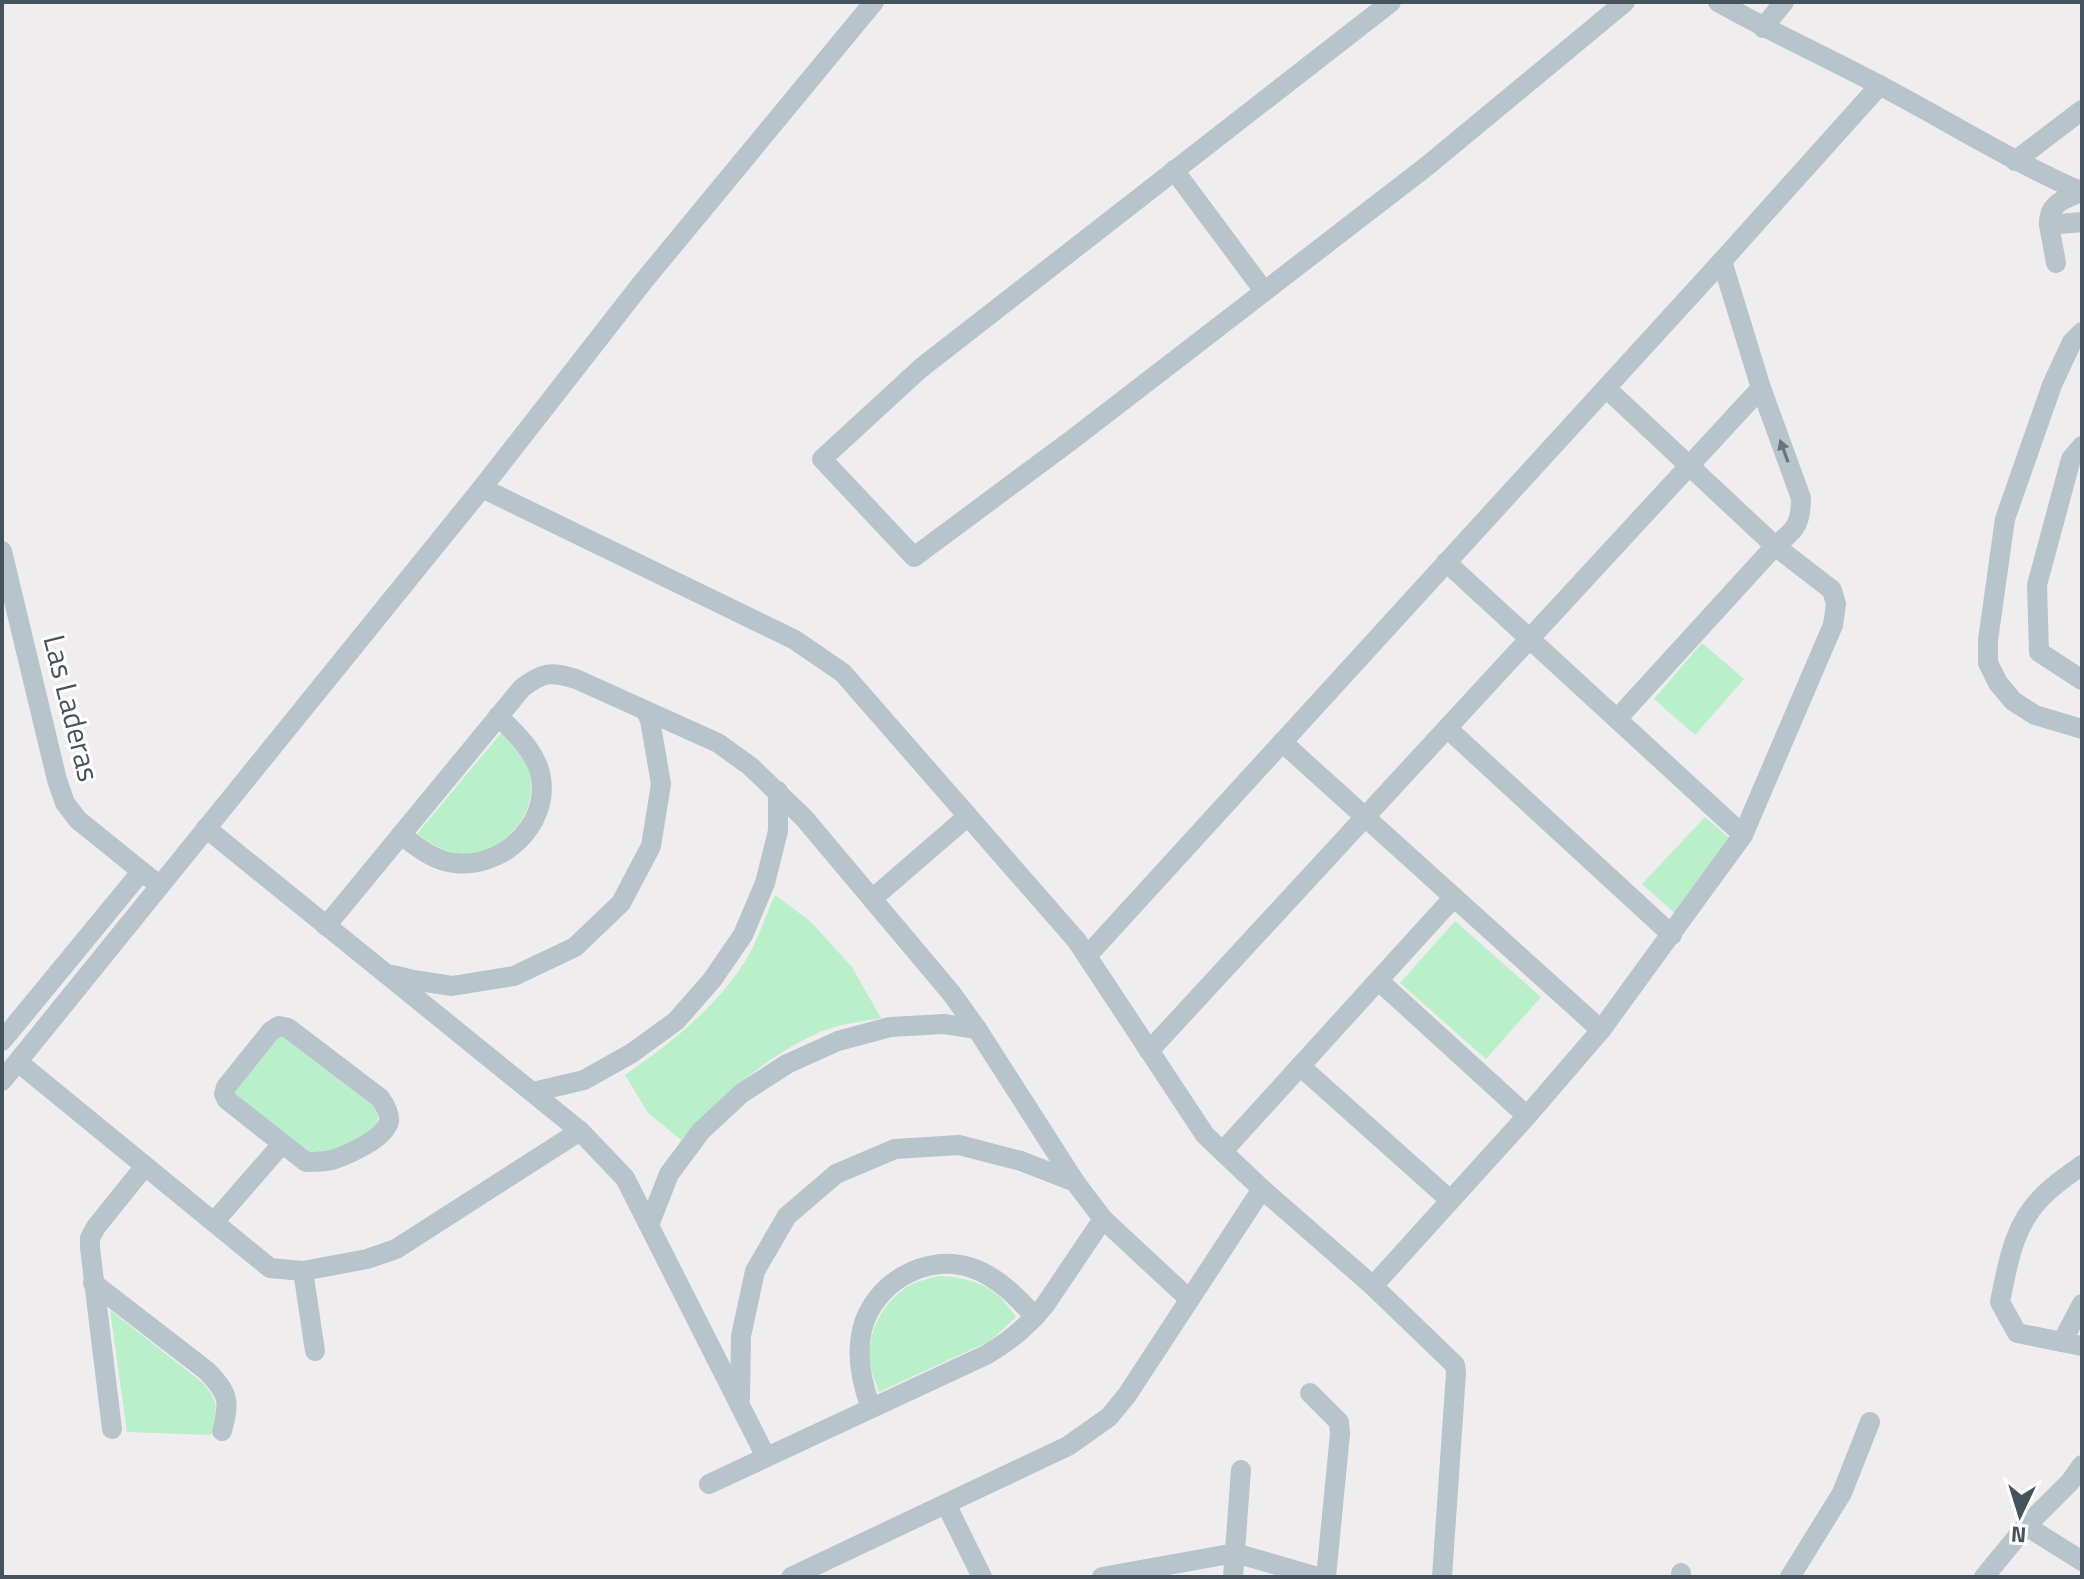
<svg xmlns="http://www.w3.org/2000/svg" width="2084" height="1579" font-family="'Titillium Web',sans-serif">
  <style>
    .green { fill: #b9f0ca }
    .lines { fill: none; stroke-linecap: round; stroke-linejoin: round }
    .minor { stroke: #b8c4cc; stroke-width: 20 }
    .oneway { fill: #68757e }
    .labels { text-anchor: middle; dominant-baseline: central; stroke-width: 6; stroke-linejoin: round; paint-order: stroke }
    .street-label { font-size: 30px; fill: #45535c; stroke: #fff }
  </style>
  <rect width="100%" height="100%" fill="#f0edee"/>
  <g class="green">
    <polygon points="1702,643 1744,679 1695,735 1654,699"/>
    <path d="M 502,732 C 513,742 523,752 528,767 C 543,813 502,858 456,853 C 441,851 429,842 417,834 Z"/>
    <polygon points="1705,817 1741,848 1688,925 1642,884"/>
    <path d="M 775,895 L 810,921 L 852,967 L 881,1018 C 862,1022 838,1024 820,1032 C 766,1056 721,1097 681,1140 L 648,1113 L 625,1075 C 670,1044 714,1009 744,963 C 757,943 765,917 775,895 Z"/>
    <polygon points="1455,921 1541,997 1486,1059 1400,983"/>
    <polygon points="281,1031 379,1110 376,1129 335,1150 307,1154 232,1093"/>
    <path d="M 939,1276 C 975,1278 996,1286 1016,1317 L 990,1341 L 879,1392 C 877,1384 872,1376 871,1368 C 864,1334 884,1298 914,1283 C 922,1280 931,1278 939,1276 Z"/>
    <path d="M 110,1310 L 203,1383 C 221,1404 216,1409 211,1435 L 127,1432 Z"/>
  </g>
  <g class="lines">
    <g class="minor">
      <polyline points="1391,2 921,368 822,459 914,557 1073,439 1427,166 1625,2"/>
      <path d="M 1718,2 C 1771,32 1827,57 1881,86 C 1946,120 2008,159 2075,189 L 2082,190"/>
      <polyline points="1763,28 1784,2"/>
      <polyline points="2015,161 2082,110"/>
      <polyline points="1174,170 1264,291"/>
      <path d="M 2075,189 L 2074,195 C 2059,201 2048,207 2049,225 L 2082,222"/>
      <polyline points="2049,225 2056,263"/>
      <polyline points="2082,332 2072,342 2052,385 2005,519 1988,640 1988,663 1998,683 2013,701 2035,715 2082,729"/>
      <polyline points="2082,446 2071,459 2037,585 2039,652 2082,680"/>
      <polyline points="482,488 795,640 843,673 1077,941 1205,1135 1262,1189 1373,1286 1455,1365 1456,1373 1442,1577"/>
      <polyline points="2,551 57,780 65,803 78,820 160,886"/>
      <polyline points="1446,562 1743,835"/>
      <path d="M 1617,719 L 1775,546 C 1795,530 1801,525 1801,498 L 1761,388 L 1722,261"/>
      <polyline points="1447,728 1672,935"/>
      <polyline points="1282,742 1601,1030"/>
      <polyline points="206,828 580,1131 625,1178 766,1457"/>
      <path d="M 401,835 C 417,847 434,861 455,863 C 507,869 558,816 537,764 C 528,744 513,731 498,716"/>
      <polyline points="872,899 968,816"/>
      <path d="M 326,926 L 522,688 C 543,672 551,671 576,679 L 718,743 L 750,766 L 804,818 L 952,994 L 977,1029 L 1075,1182 L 1103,1219 L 1189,1299"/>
      <polyline points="1087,956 1722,261 1880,85"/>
      <polyline points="393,975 413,980 452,986 514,976 575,947 621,903 651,846 661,784 650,720 646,712"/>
      <polyline points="1379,981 1527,1116"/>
      <path d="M 279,1026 L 288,1028 L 380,1098 C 385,1105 390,1113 389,1121 C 385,1139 347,1155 332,1160 C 323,1162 314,1162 306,1162 L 227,1100 L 224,1094 L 226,1087 L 271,1031 Z"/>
      <polyline points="2,1041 141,872"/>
      <polyline points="1149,1051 1761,388"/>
      <polyline points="18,1062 270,1268 303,1271 367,1259 396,1249 580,1131"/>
      <polyline points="1300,1066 1450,1200"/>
      <polyline points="2,1081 482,488 642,283 874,2"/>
      <polyline points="533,1092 584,1080 632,1053 676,1021 712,980 743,935 765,883 778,831 778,791"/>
      <polyline points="1223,1151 1454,897"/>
      <path d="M 2082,1165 C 2069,1175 2053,1185 2042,1197 C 2013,1226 2008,1263 2000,1302 L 2017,1333 L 2082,1346"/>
      <polyline points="214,1222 282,1144"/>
      <polyline points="649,1225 669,1174 701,1131 742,1093 787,1064 838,1041 890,1027 944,1024 977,1029"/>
      <polyline points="303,1271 315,1351"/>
      <path d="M 93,1283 L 207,1371 C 229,1394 230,1401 222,1431"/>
      <polyline points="1373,1286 1527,1116 1601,1030 1743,835 1833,625 1836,604 1832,590 1775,546 1606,388"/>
      <polyline points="2062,1342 2082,1304"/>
      <polyline points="1310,1393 1339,1422 1340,1434 1326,1577"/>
      <polyline points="740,1399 741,1336 755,1271 787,1216 836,1174 895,1149 959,1145 1021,1161 1075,1182"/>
      <path d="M 871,1408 C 862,1384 856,1356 862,1330 C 873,1283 927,1252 972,1268 C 998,1277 1017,1297 1035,1317"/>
      <polyline points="112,1429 90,1248 90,1238 96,1227 145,1166"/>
      <path d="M 709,1484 L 986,1355 C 1009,1342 1028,1326 1045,1305 L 1103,1219"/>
      <polyline points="946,1504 982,1577"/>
      <polyline points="2026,1526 2082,1561"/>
      <polyline points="791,1577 1068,1446 1109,1417 1127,1395 1262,1189"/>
      <polyline points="1102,1577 1235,1553 1318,1577"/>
      <polyline points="1233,1577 1241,1470"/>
      <polyline points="1681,1577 1681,1573"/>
      <polyline points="1790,1577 1842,1493 1870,1422"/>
      <polyline points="1984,1577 2026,1526 2070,1482 2082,1465"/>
    </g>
  </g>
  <defs><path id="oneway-solid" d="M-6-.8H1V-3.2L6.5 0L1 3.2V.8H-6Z" transform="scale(2)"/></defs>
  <use class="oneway" href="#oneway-solid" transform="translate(1784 451) rotate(-110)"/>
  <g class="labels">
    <g class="street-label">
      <text transform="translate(72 708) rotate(76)">Las Laderas</text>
    </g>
  </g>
  <rect width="2084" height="1579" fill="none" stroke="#45535c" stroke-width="8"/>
  <g transform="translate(2020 1515) rotate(184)" stroke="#ffffff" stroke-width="6" paint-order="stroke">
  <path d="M0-6L14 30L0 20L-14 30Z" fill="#45535c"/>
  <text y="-12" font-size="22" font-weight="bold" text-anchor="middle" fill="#45535c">N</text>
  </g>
</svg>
